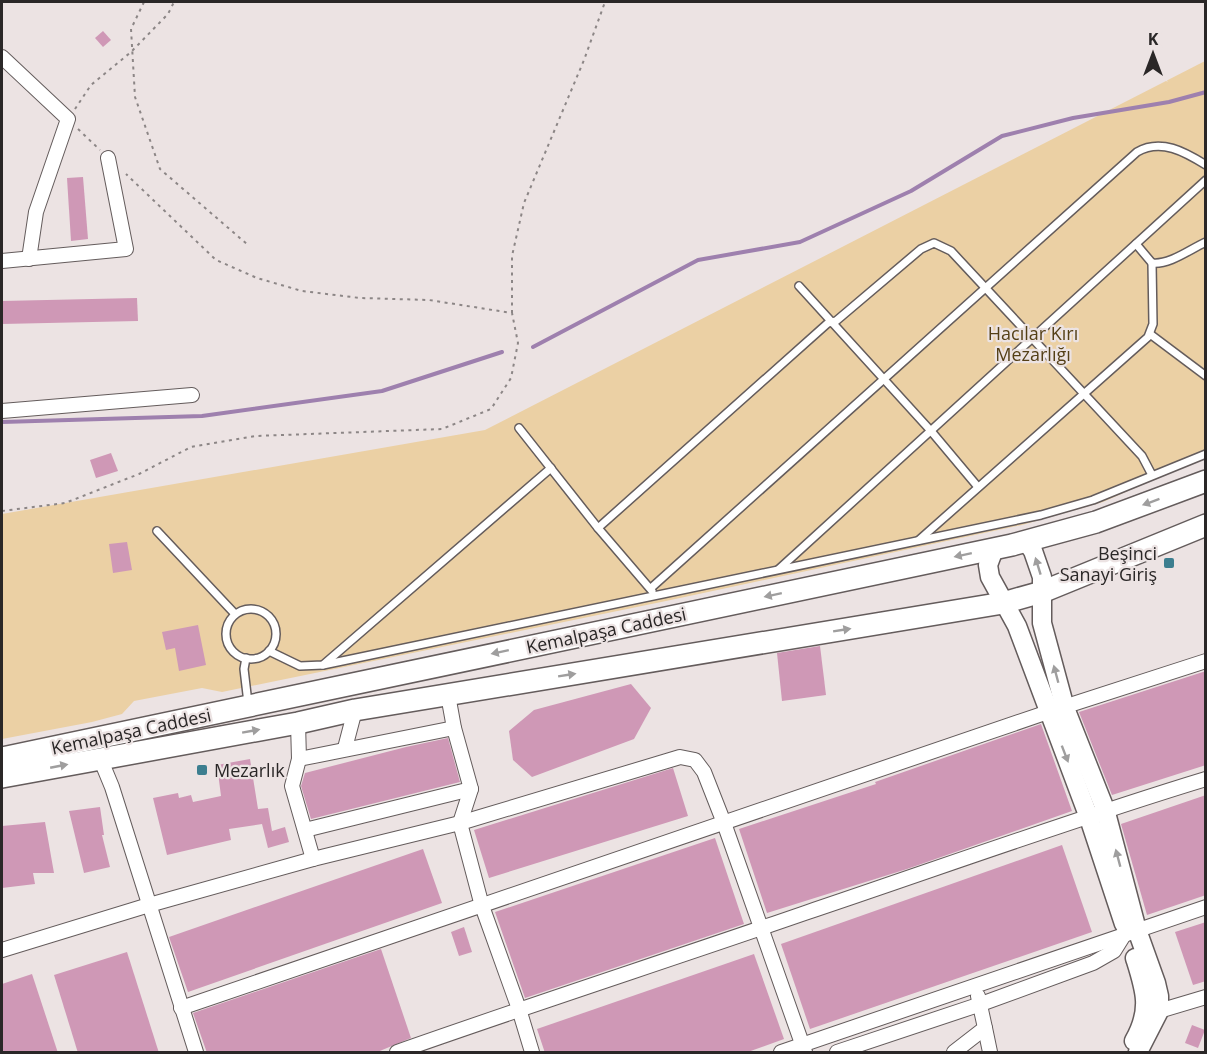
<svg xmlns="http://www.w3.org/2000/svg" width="1207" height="1054" font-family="'Open Sans',sans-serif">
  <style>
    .green { fill: #ebd0a4 }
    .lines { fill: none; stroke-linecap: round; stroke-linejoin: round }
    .stream { stroke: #9e80ae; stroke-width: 4 }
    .building { fill: #cf98b6 }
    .lane-casing { stroke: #645c5c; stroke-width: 10 }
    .street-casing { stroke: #645c5c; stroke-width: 16 }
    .secondary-casing { stroke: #645c5c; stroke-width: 21 }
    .primary-casing { stroke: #645c5c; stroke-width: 24 }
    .path { stroke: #8c8686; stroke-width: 2; stroke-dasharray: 3 4.5; stroke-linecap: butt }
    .lane { stroke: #fff; stroke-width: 7 }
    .street { stroke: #fff; stroke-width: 14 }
    .secondary { stroke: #fff; stroke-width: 18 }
    .primary { stroke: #fff; stroke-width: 21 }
    .oneway { fill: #9f9e9e }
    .poi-dot { fill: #3c7e8f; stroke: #ece3e3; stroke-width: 2 }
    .labels { text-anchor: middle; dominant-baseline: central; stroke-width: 4.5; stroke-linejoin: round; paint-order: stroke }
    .park-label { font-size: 18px; fill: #543f16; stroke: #ece3e3 }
    .poi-label { font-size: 18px; fill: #2a2727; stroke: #ece3e3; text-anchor: end }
    .street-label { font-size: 18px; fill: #2a2727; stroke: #ece3e3 }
  </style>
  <rect width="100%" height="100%" fill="#ece3e3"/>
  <polygon class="green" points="1205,61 1205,457 1103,502 1022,525 666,601 222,692 202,688 134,701 122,714 92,722 2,739 2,514 485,430"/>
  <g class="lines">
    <g class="stream">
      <polyline points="533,347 698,260 800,242 911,191 1002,136 1073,118 1169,102 1206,92"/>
      <polyline points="2,422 202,416 382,391 502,352"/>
    </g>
  </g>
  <g class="building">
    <polygon points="103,31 111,40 103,47 95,38"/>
    <polygon points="83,177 88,239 71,241 67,178"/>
    <polygon points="137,298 138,321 2,324 2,301"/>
    <polygon points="111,453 118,471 96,478 90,460"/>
    <polygon points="127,542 132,570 113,573 109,544"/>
    <polygon points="198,625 206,665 179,671 175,648 166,650 162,632"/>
    <polygon points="820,646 826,695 782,701 777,653"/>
    <polygon points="1206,671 1206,765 1112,795 1079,712"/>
    <polygon points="631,684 651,708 634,739 532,777 513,760 509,731 534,710"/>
    <polygon points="1041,724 1072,811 907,869 767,913 739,829 876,784 875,782"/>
    <polygon points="448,738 460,782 311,819 301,786 305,773 406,747"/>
    <polygon points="250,759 258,809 268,808 272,831 285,827 289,842 268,848 262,824 229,829 231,840 167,855 153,798 178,793 179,798 191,795 193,802 221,796 217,765"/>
    <polygon points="673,768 688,816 489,878 474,830"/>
    <polygon points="1206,795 1206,895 1147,915 1121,824"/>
    <polygon points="100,807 104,835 102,835 110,867 84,873 69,811"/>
    <polygon points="45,822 54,873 33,873 35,884 2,888 2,826"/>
    <polygon points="715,838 744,924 525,998 495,912"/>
    <polygon points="1062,845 1092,932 810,1029 781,944"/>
    <polygon points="423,849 442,903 188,992 169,937"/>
    <polygon points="1206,922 1206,981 1193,985 1175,932"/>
    <polygon points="464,927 472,952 459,956 451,932"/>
    <polygon points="381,949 411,1038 375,1053 207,1053 193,1013"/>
    <polygon points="127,952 159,1053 78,1053 54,975"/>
    <polygon points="754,954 784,1039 745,1053 545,1053 537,1029"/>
    <polygon points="32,974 58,1053 2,1053 2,984"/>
    <polygon points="1192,1025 1205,1030 1198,1048 1185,1043"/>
  </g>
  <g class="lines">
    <g class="lane-casing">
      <g id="lane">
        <path d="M 1152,263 C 1170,265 1190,249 1206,242"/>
        <polyline points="799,286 931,431 978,487"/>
        <polyline points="1150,334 1206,376"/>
        <polyline points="519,428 598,528 652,591"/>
        <polyline points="598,528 828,323 836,321 921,249 934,243 951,251 1142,456 1152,475"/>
        <polyline points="157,531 235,614"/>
        <polyline points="919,540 1148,337 1153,324 1152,263 1136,244"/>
        <polyline points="779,569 1206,180"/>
        <path d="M 651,588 L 1137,152 C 1161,138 1185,152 1206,165"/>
        <circle cx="251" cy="634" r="25"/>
        <polyline points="269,651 300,666 323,665 551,468"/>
        <polyline points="246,658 244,669 248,703"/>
        <polyline points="323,665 1041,515 1093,500 1206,454"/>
      </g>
    </g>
    <g class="street-casing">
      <g id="street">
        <polyline points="2,57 68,119 36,212 29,259"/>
        <polyline points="2,261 126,249 108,158"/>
        <polyline points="2,411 192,395"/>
        <polyline points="448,695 454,728 471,789 460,823 482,906 519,1009 532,1052"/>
        <polyline points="298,723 299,759 292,786 313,859"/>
        <polyline points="345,748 355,710"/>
        <polyline points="100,758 112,787 196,1052"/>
        <polyline points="299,759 454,728"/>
        <polyline points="305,830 471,789"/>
        <polyline points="2,950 149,905 313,859 460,823 680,757 695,760 704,772 724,823 805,1052"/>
        <polyline points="181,1008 1048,712 1206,661"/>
        <polyline points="1159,1011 1206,997"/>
        <polyline points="985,1028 990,1052"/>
        <path d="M 397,1052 C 533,1004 669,960 805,913 C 939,868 1071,820 1206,779"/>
        <polyline points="781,1052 1206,907"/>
        <polyline points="837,1052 981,1004 1093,963 1114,951 1124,935"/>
        <polyline points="954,1052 985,1028 978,996"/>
      </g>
    </g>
    <g class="secondary-casing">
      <g id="secondary">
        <polyline points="1026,541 1033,551 1042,577 1042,623 1065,708 1105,809 1137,930 1156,983 1159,996 1159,1011 1138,1052"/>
        <polyline points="994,549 988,565 990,577 1017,626 1088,815 1124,924"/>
        <path d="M 1134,1041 C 1152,1009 1145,990 1135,958"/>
      </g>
    </g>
    <g class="primary-casing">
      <g id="primary">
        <polyline points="2,758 1012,545 1096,522 1206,481"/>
        <polyline points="2,777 298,723 355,710 1003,603 1042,592 1206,525"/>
      </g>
    </g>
    <g class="path">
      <polyline points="144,2 131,29 135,97 160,169 248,245"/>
      <polyline points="75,109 91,85 131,52 168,14 174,2"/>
      <polyline points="78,129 100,150"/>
      <polyline points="512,313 512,256 524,203 584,60 605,2"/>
      <polyline points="2,511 65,503 139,474 191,447 256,436 442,429 491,409 511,378 518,343 512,313 429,300 360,298 302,291 257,278 216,260 126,174"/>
    </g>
    <use href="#lane" class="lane"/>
    <use href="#street" class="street"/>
    <use href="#secondary" class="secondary"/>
    <use href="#primary" class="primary"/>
  </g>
  <defs><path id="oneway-solid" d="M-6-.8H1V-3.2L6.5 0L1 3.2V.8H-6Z" transform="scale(1.5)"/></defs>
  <g class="oneway">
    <use href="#oneway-solid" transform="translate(1151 502) rotate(160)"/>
    <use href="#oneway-solid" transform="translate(963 555) rotate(168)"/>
    <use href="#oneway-solid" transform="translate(1038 566) rotate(-107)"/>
    <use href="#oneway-solid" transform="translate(773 595) rotate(168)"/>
    <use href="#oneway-solid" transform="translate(842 630) rotate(-9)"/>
    <use href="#oneway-solid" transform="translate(500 652) rotate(168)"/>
    <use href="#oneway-solid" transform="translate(1056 674) rotate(-105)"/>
    <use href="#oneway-solid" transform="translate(567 675) rotate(-9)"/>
    <use href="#oneway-solid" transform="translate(251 731) rotate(-10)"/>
    <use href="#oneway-solid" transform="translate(1065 754) rotate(69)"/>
    <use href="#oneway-solid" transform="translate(59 766) rotate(-11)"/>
    <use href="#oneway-solid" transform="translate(1118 858) rotate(-105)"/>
  </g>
  <g class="poi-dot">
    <rect x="1163" y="557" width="12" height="12" rx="3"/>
    <rect x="196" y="764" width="12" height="12" rx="3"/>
  </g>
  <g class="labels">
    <g class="park-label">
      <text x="1033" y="333">Hacılar Kırı<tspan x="1033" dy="21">Mezarlığı</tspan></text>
    </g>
    <g class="poi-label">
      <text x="1157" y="553">Beşinci<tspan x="1157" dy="21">Sanayi Giriş</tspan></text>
      <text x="214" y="770" text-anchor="start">Mezarlık</text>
    </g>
    <g class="street-label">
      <text transform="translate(606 630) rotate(-12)">Kemalpaşa Caddesi</text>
      <text transform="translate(131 731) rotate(-12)">Kemalpaşa Caddesi</text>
    </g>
  </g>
  <rect width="1207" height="1054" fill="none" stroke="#2a2727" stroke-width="6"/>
  <g transform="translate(1153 54)" stroke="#ece3e3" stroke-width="4.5" paint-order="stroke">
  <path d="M0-4.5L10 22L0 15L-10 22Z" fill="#2a2727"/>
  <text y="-9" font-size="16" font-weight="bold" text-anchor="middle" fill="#2a2727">K</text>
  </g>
</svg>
